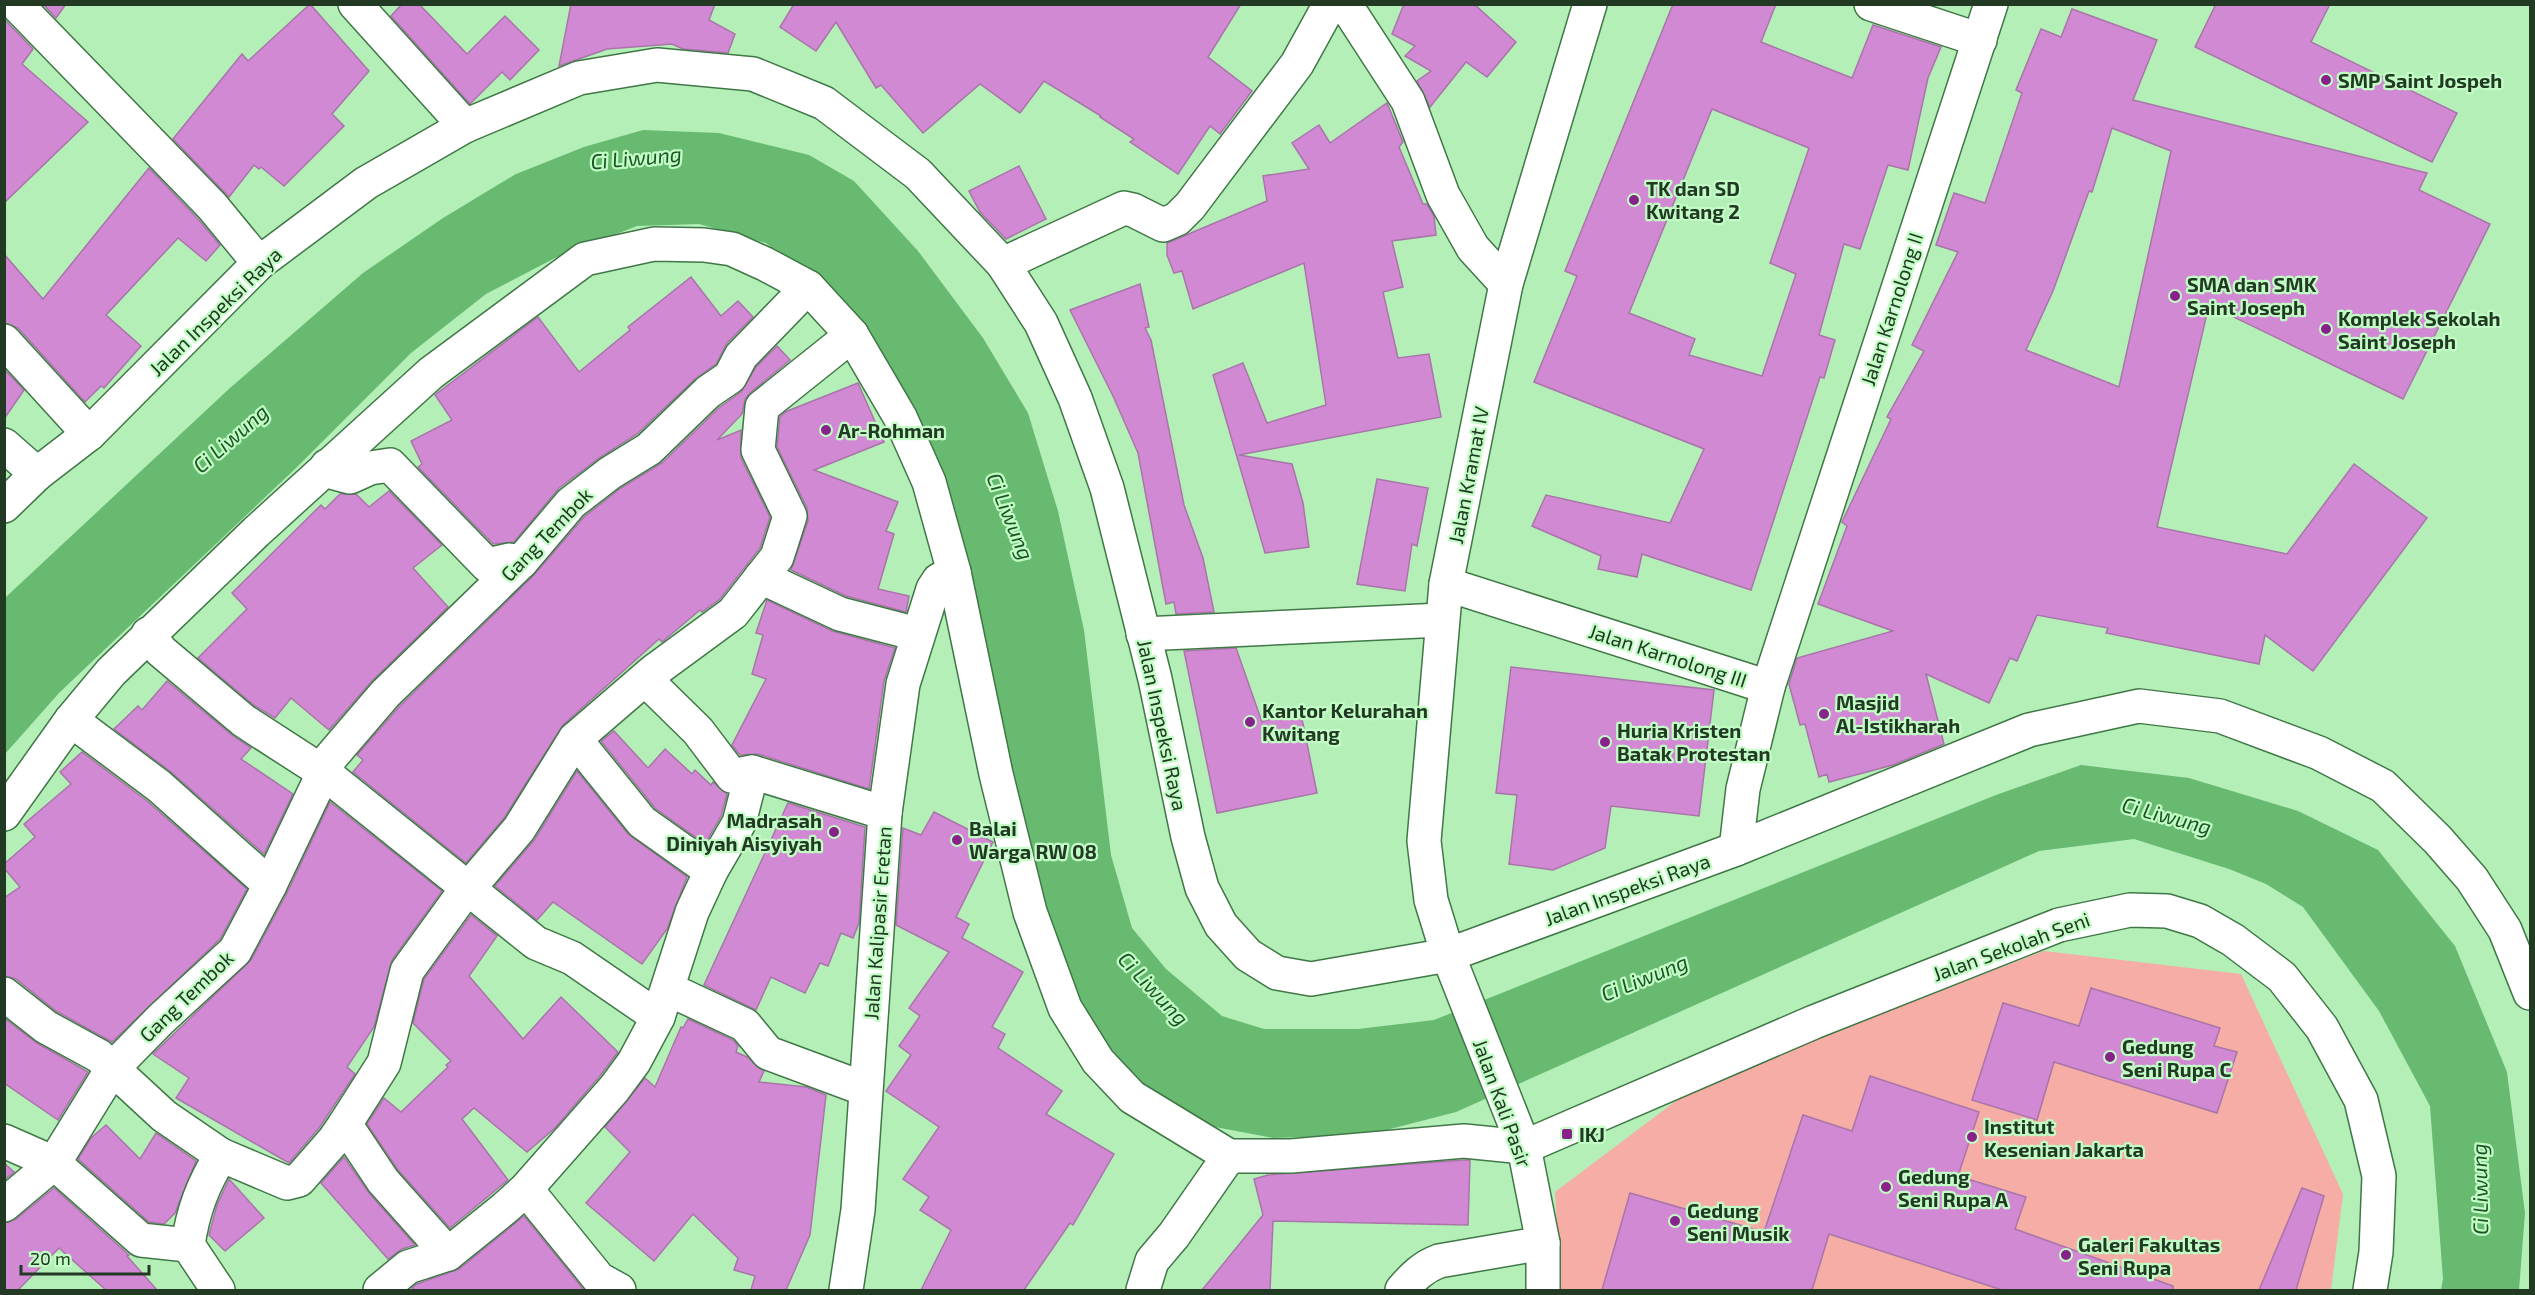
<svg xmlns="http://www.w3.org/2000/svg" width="2535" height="1295" font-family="'Exo 2',sans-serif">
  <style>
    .green { fill: #f6ada5 }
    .water { fill: #67ba70 }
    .building { fill: #d289d4; stroke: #a975a9; stroke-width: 1.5; fill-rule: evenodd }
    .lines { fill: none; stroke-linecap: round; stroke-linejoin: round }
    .minor-casing { stroke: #407746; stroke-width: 36 }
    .minor { stroke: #fff; stroke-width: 33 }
    .poi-dot { fill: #86228a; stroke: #c1fdc4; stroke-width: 2 }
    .labels { text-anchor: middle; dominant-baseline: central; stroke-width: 4.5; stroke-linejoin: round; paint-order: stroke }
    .poi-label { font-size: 20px; font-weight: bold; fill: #223924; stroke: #c1fdc4; text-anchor: start }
    .street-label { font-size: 20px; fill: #223924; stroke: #c1fdc4 }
    .water-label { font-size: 21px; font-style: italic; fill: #1b5424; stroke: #c1fdc4 }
  </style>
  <rect width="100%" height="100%" fill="#b4efb8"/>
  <polygon class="green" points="2044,951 2241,974 2343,1194 2331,1290 1561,1290 1555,1192 1701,1082"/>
  <polygon class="water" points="643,130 719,133 809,155 854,181 918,251 983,338 1028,413 1058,511 1084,630 1111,855 1132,928 1166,969 1222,1016 1264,1029 1358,1029 1434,1020 1996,795 2081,765 2189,778 2298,811 2378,850 2455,946 2507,1072 2525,1213 2519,1290 2441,1290 2443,1279 2430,1106 2379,1011 2303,907 2266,884 2229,869 2134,839 2039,851 1456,1112 1367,1135 1273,1138 1210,1126 1170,1109 1115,1063 1076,1010 1048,938 950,522 822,289 766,243 699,224 637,226 555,258 486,294 411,353 296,468 59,693 5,754 5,599 7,596 230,388 363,273 443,218 516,174 584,147"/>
  <g class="building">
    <polygon points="43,4 66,4 56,18"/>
    <polygon points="310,4 369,71 332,114 344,126 284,186 261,167 259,169 254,165 229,197 173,139 242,54 248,61"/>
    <polygon points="402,4 419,4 467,54 505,16 539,50 510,80 502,72 470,104 391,16"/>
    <polygon points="571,4 715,4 709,20 735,34 728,53 683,49 672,44 607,49 559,66"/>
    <polygon points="794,4 1241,4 1208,57 1252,91 1220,134 1210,126 1178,174 1130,142 1134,139 1100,117 1101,116 1044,81 1020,113 980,84 923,133 881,85 876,88 836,22 816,51 780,27"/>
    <polygon points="1404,4 1474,4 1516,42 1487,77 1466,62 1430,107 1417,81 1431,71 1405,56 1415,46 1392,34"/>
    <path d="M 1673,4 L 1776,4 L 1761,42 L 1852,78 L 1873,25 L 1941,47 L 1928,78 L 1908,170 L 1888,165 L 1860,249 L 1844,244 L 1819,335 L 1835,340 L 1824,378 L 1820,377 L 1751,590 L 1642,554 L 1637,577 L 1598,569 L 1601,556 L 1532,526 L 1546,495 L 1670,523 L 1704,449 L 1534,382 L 1577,276 L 1565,271 ZM 1712,109 L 1809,148 L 1770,263 L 1796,274 L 1762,376 L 1689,355 L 1695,339 L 1629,313 Z"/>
    <polygon points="2216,4 2330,4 2311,42 2457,113 2432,162 2195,47"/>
    <path d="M 2072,9 L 2157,40 L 2133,100 L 2427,173 L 2419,190 L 2490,224 L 2403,399 L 2209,305 L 2157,527 L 2287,554 L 2354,464 L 2427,518 L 2313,671 L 2265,635 L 2259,664 L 2106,633 L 2108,628 L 2037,615 L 2017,661 L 2010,658 L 1989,703 L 1926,674 L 1944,744 L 1893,765 L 1829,782 L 1827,774 L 1819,777 L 1805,724 L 1800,725 L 1789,684 L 1797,658 L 1893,631 L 1818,604 L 1847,526 L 1842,522 L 1891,419 L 1887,417 L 1924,351 L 1912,345 L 1958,252 L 1936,245 L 1954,193 L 1985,203 L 2022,93 L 2016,90 L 2041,29 L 2061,37 ZM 2112,128 L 2171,151 L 2119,387 L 2026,350 L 2053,291 L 2089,191 L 2092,192 Z"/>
    <polygon points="4,19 33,49 22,64 88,122 4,203"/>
    <polygon points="1387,103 1403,142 1399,147 1423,204 1427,204 1434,216 1436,235 1392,241 1403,287 1383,292 1398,358 1429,354 1441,417 1239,455 1292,464 1303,503 1309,547 1265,553 1213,375 1243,363 1267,423 1326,405 1304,263 1193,309 1182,271 1174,273 1167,255 1167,243 1267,201 1263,176 1309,169 1292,143 1319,125 1330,143"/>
    <polygon points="1019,166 1046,219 1006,239 980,212 969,191"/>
    <polygon points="149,168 198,219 220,245 206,261 178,238 106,315 141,346 104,388 101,386 85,402 18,328 4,323 4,254 43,299"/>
    <polygon points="691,277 721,316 738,301 753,317 727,343 716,364 695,379 637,434 599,458 559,488 514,542 493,544 418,467 422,464 411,441 452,420 435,395 538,317 579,372 630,330 628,327"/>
    <polygon points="1140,284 1149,327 1145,328 1151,340 1184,505 1203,558 1214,612 1176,614 1174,602 1166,604 1138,453 1113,396 1070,310"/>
    <polygon points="777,346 790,360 750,393 745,399 742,414 717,440 741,430 741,458 770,517 760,548 720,599 702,612 700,610 662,642 659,639 563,725 504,818 466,863 353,772 363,760 357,755 399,707 534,575 584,517 621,488 662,463 720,407 741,392 756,367"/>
    <polygon points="4,369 24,390 4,419"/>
    <polygon points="858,383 884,442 814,470 898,502 886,531 894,534 878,589 909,596 906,612 846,596 791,570 808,521 807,508 777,447 780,417 785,412"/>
    <polygon points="1377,479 1428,488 1417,546 1412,544 1405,591 1357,584"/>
    <polygon points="389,491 442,545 413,568 448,607 372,681 329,730 291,698 275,718 255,706 198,658 247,609 232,593 321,505 325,509 340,494 356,494 369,507"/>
    <polygon points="767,600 832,631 895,648 884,681 869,789 758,754 740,755 732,745 766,679 752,674 763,635 756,633"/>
    <polygon points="1236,648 1262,722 1300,709 1317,793 1217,813 1184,651"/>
    <polygon points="1511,667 1714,690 1699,816 1611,806 1605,848 1553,870 1509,864 1517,795 1496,793"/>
    <polygon points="167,681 232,735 251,748 241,759 293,794 264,854 171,772 114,729 138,706 142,710"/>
    <polygon points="614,731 648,768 665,749 692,774 695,770 711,785 713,782 727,794 721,816 705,844 655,808 601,741"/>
    <polygon points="82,752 147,801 247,889 220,939 112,1042 56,1011 16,979 4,976 4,898 20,887 4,868 4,864 35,837 24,824 71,784 60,772"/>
    <polygon points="577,771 628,834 687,877 667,929 642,964 553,902 537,920 495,886 535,839"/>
    <polygon points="330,802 442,891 392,960 374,1027 347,1067 355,1074 319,1128 289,1163 176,1098 189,1078 153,1054 251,960 287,893"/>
    <polygon points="788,803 865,827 859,923 853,938 841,933 828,966 820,963 805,993 771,977 756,1010 704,985"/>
    <polygon points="934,812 993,842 956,917 969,924 962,938 1023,972 992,1027 1005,1034 998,1048 1062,1091 1046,1114 1114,1154 1073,1225 1070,1223 1024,1290 921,1290 951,1230 920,1210 929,1197 903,1179 939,1127 886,1091 911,1055 899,1046 920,1016 909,1008 949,952 896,925 903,828 921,835"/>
    <polygon points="471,915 497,936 469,976 523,1039 561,997 618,1052 599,1077 555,1128 527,1152 474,1108 462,1119 508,1180 450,1228 398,1170 367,1124 384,1098 401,1112 448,1067 446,1065 451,1061 413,1023 424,979"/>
    <polygon points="2091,988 2220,1028 2214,1046 2237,1052 2217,1113 2054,1062 2037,1120 1972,1100 2003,1003 2079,1026"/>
    <polygon points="4,1018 37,1043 88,1072 58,1120 4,1083"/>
    <polygon points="688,1019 733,1040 738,1046 736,1052 747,1057 764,1071 759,1082 806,1087 826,1095 810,1235 786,1290 751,1290 755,1276 734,1270 738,1258 693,1214 654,1261 586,1203 630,1152 605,1127 645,1078 655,1087 681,1027 683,1028"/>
    <polygon points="1870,1076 1979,1112 1958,1176 2026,1197 2015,1229 2173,1286 2173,1290 2002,1290 1829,1234 1812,1290 1602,1290 1630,1193 1764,1232 1803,1115 1852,1131"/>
    <polygon points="106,1125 140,1159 156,1133 196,1161 175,1213 164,1224 149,1222 78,1159 91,1138"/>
    <polygon points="344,1157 369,1193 415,1245 402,1249 388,1259 321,1183"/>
    <polygon points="1464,1160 1470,1160 1468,1225 1273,1221 1270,1290 1202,1290 1263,1215 1254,1179 1268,1175"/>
    <polygon points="4,1163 14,1172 4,1180"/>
    <polygon points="229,1179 264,1218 225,1251 209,1235 217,1205"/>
    <polygon points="54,1188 129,1255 127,1256 157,1290 106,1290 59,1248 18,1290 4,1290 4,1223 16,1219"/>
    <polygon points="2302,1188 2324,1196 2296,1290 2259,1290"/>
    <polygon points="524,1216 584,1290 415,1290 412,1288 417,1284 459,1269"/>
  </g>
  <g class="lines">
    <g class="minor-casing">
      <g id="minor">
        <polyline points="16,4 212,206 259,263"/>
        <polyline points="355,4 465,126"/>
        <polyline points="1345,4 1408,101 1443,195 1473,248 1506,284"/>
        <polyline points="1871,4 1980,40"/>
        <polyline points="1003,264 1124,208 1133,210 1163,225 1177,219 1190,206 1297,64 1330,4"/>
        <polyline points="4,341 89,434"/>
        <polyline points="4,445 37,474"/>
        <polyline points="327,466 335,473 350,477 370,468 390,465 487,565 509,560 521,562"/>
        <polyline points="4,506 37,474 89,434 259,263 366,183 465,126 579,78 657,65 753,74 824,103 918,174 1003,264 1041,323 1075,398 1107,488 1155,679 1188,837 1202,888 1221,925 1248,955 1277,973 1311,979 1448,955 1736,849 2029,730 2139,706 2220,716 2319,753 2383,786 2438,840 2472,879 2505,930 2530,993"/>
        <polyline points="761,577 840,614 917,634"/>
        <polyline points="1446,584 1768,687"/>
        <polyline points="148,634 161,651 244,721 323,772 536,943 572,958 658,1017"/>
        <polyline points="1143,634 1442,620"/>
        <polyline points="645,679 698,731 732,776 752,772 885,813"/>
        <polyline points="71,720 159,786 270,885"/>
        <polyline points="575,739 642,822 711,871"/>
        <polyline points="4,814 71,720 111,672 256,532 431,373 585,259 654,244 704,245 732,249 765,264 808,287 852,335 900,417 929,482 954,572 996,774 1030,912 1065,1008 1098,1061 1132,1097 1229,1156 1291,1156 1464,1141 1524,1147 1814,1022 2059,925 2130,910 2167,911 2200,921 2233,940 2282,977 2322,1028 2361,1100 2379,1176 2376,1252 2370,1290"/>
        <polyline points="1736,849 1743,789 1768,687 1991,4"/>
        <polyline points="668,989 745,1025 768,1053 865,1089"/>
        <polyline points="4,994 46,1027 99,1056 164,1116 221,1155"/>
        <polyline points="345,1124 383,1181 448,1254"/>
        <polyline points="4,1141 54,1163 141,1240 188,1245 218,1290"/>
        <polyline points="526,1189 599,1279 619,1290"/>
        <polyline points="4,1205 54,1163 112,1069 161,1019 235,951 270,885 331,757 385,694 521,562 571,503 610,473 649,449 708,392 730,377 741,356 808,287"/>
        <path d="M 188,1245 C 193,1210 203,1185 221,1155 L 287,1183 L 299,1180 L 334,1140 L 345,1124 L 384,1063 L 407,971 L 457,902 L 519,829 L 575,739 L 654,671 L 733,613 L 777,557 L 790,516 L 758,450 L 762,407 L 852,335"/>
        <polyline points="380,1290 408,1267 448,1254 505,1208 526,1189 614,1089 634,1062 658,1017 692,912 711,871 739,823 752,772"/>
        <polyline points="846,1290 858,1210 885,813 903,684 933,589 939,580 954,572"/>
        <polyline points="1143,1290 1152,1261 1174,1235 1229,1156"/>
        <path d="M 1402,1290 C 1413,1277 1423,1267 1439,1261 L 1543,1243"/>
        <polyline points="1543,1290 1543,1243 1524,1147 1448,955 1431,900 1424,841 1446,584 1506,284 1590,4"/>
      </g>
    </g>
    <use href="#minor" class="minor"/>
  </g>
  <g class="poi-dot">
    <circle cx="2326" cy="80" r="6"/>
    <circle cx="1634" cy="200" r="6"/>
    <circle cx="2175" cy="296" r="6"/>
    <circle cx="2326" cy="329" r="6"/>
    <circle cx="826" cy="430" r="6"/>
    <circle cx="1824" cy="714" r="6"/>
    <circle cx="1250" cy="722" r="6"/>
    <circle cx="1605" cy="742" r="6"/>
    <circle cx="834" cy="832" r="6"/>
    <circle cx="957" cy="840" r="6"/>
    <circle cx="2110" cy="1057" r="6"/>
    <rect x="1561" y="1128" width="12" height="12" rx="3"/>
    <circle cx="1972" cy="1137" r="6"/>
    <circle cx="1886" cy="1187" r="6"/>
    <circle cx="1675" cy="1221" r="6"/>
    <circle cx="2066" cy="1255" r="6"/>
  </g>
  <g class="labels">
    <g class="poi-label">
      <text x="2338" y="80">SMP Saint Jospeh</text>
      <text x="1646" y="188">TK dan SD<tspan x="1646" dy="23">Kwitang 2</tspan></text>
      <text x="2187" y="284">SMA dan SMK<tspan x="2187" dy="23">Saint Joseph</tspan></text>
      <text x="2338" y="318">Komplek Sekolah<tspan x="2338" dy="23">Saint Joseph</tspan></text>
      <text x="838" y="430">Ar-Rohman</text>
      <text x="1836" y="702">Masjid<tspan x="1836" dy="23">Al-Istikharah</tspan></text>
      <text x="1262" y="710">Kantor Kelurahan<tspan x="1262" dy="23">Kwitang</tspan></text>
      <text x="1617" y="730">Huria Kristen<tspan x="1617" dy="23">Batak Protestan</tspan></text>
      <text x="822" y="820" text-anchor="end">Madrasah<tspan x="822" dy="23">Diniyah Aisyiyah</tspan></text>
      <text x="969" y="828">Balai<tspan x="969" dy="23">Warga RW 08</tspan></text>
      <text x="2122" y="1046">Gedung<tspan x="2122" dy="23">Seni Rupa C</tspan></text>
      <text x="1984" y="1126">Institut<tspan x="1984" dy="23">Kesenian Jakarta</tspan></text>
      <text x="1579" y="1134">IKJ</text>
      <text x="1898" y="1176">Gedung<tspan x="1898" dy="23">Seni Rupa A</tspan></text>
      <text x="1687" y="1210">Gedung<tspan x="1687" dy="23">Seni Musik</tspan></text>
      <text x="2078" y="1244">Galeri Fakultas<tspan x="2078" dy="23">Seni Rupa</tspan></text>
    </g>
    <g class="street-label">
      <text transform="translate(1891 309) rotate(-72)">Jalan Karnolong II</text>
      <text transform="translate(215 311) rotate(-44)">Jalan Inspeksi Raya</text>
      <text transform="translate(1468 475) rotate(-79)">Jalan Kramat IV</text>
      <text transform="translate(546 534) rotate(-46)">Gang Tembok</text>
      <text transform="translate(1668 655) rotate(18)">Jalan Karnolong III</text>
      <text transform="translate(1163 725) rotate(78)">Jalan Inspeksi Raya</text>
      <text transform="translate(1627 889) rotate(-20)">Jalan Inspeksi Raya</text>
      <text transform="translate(877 923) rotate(-86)">Jalan Kalipasir Eretan</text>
      <text transform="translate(2011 946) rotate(-20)">Jalan Sekolah Seni</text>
      <text transform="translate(186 996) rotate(-44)">Gang Tembok</text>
      <text transform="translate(1503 1103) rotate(70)">Jalan Kali Pasir</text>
    </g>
    <g class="water-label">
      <text transform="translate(636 157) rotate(-5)">Ci Liwung</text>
      <text transform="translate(230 438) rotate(-41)">Ci Liwung</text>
      <text transform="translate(1011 516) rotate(68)">Ci Liwung</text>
      <text transform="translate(2167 815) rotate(15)">Ci Liwung</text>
      <text transform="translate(1644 977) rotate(-22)">Ci Liwung</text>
      <text transform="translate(1154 988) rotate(47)">Ci Liwung</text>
      <text transform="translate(2479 1189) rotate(-91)">Ci Liwung</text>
    </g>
  </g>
  <rect width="2535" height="1295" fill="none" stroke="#223924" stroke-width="12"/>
  <path d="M21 1265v9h128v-9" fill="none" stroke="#223924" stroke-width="3"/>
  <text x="30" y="1265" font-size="18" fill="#223924" stroke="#c1fdc4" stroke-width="4.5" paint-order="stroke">20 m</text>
</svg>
